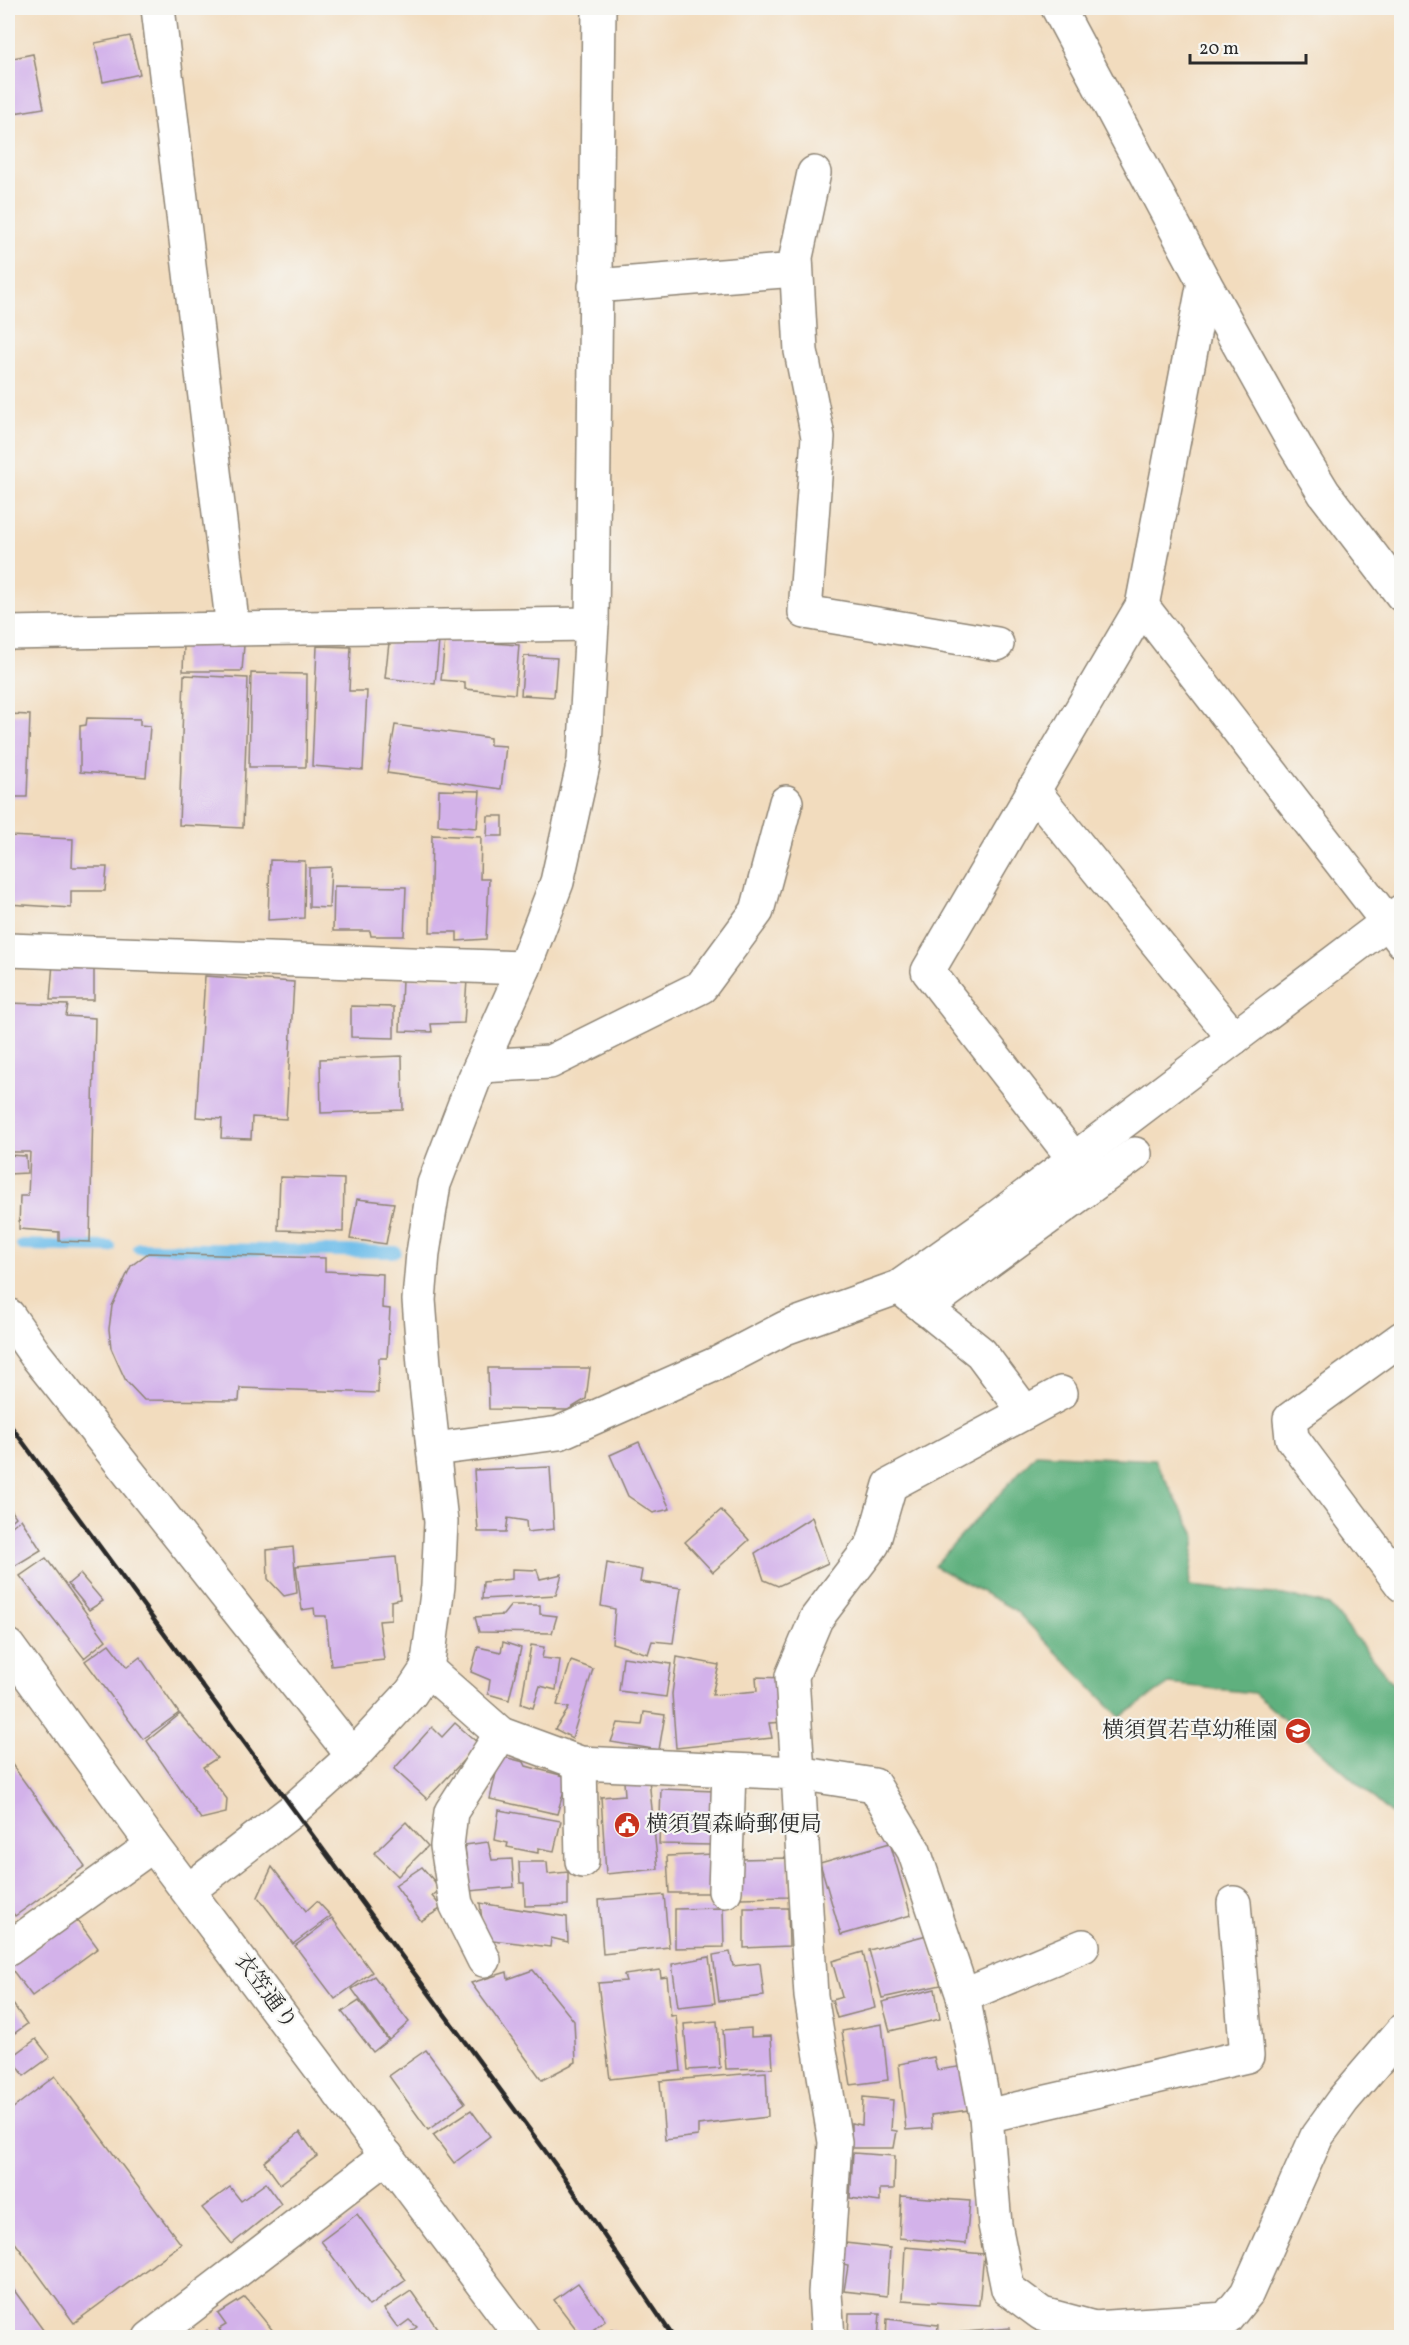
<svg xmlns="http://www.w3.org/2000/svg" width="1409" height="2345" font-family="Vollkorn,'Noto Serif JP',serif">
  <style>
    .forest { fill: #5eb07e; stroke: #446e54; stroke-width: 1.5 }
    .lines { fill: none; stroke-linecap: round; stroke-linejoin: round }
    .stream { stroke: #70beea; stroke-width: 12 }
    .building { fill: #d3b2ea }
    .minor-casing { stroke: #8e8474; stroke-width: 36 }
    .minor { stroke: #fff; stroke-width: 33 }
    .rail { stroke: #2b2b2b; stroke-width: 4.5 }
    .labels { text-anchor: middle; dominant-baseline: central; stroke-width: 4.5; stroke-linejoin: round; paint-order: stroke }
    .poi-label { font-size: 22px; fill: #2b2b2b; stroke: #f6f6f2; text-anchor: end }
    .street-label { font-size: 22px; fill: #2b2b2b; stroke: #f6f6f2 }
  </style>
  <rect width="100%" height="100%" fill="#f6f6f2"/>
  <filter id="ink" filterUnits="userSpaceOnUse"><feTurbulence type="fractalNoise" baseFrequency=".0167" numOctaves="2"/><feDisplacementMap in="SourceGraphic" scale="12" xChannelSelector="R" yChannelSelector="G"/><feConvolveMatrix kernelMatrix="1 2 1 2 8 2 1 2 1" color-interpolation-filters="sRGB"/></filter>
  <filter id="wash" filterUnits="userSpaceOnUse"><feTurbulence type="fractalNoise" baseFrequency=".008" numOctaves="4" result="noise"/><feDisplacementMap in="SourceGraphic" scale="24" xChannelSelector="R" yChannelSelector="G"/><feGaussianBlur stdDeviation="1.35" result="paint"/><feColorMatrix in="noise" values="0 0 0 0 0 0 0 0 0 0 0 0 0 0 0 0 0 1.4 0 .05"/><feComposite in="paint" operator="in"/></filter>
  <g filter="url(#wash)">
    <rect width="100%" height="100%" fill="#f2dcbe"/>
    <polygon class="forest" points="1036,1454 1155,1460 1196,1537 1189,1586 1283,1595 1329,1605 1401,1693 1401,1822 1254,1693 1169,1684 1120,1717 1015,1610 934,1566"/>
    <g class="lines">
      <g class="stream">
        <polyline points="22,1245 110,1247"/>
        <polyline points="139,1248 395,1252"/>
      </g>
    </g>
    <g id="blocks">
      <g class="building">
        <polygon points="130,36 140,74 103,82 95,43"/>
        <polygon points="33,54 44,108 8,114 8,59"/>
        <polygon points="445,640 519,645 515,694 465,689 465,682 441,680"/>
        <polygon points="439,641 435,684 385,678 389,643"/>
        <polygon points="184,645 244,645 242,671 183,671"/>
        <polygon points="317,646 351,647 349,691 367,691 363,770 312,766"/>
        <polygon points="524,656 557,658 554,697 521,695"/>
        <polygon points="251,673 307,674 306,767 249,767"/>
        <polygon points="184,675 248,678 243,828 179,825"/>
        <polygon points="8,714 30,715 27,797 8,797"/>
        <polygon points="87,718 140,719 140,725 150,726 146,777 80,772 80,726 86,725"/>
        <polygon points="395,725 490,738 490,745 506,746 501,789 387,773"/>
        <polygon points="439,790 480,791 477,828 438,825"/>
        <polygon points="488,816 503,816 503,836 487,836"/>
        <polygon points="432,835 481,837 480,879 489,879 486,939 457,941 457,932 430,932"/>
        <polygon points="8,836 73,839 72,867 107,867 105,891 71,891 71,908 8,904"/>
        <polygon points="270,860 305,861 304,918 268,920"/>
        <polygon points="331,867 329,908 309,907 309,868"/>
        <polygon points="334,886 406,887 404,936 371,936 370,931 333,931"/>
        <polygon points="53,963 94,966 94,1000 50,1000"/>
        <polygon points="205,976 294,982 286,1119 252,1117 251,1139 221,1138 222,1119 196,1117"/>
        <polygon points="402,979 467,980 464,1023 431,1024 432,1032 400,1031"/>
        <polygon points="8,1003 68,1005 66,1016 95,1018 90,1242 59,1241 59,1232 19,1229 20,1196 28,1196 30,1152 8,1152"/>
        <polygon points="351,1006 394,1007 394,1038 351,1037"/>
        <polygon points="402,1056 403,1110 321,1113 320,1059"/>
        <polygon points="8,1155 26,1156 27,1173 8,1174"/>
        <polygon points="280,1177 344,1179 343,1232 278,1230"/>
        <polygon points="357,1199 394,1203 386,1244 350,1239"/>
        <polygon points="148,1253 325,1258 325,1271 383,1274 382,1308 390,1309 387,1358 379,1358 378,1393 240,1388 239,1401 144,1400 126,1381 119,1366 111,1348 109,1329 112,1306 131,1266"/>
        <polygon points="488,1368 590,1368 586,1399 568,1410 489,1409"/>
        <polygon points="639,1442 670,1509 653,1513 628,1496 610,1455"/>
        <polygon points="550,1467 554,1529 527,1532 526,1521 508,1518 506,1532 478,1532 474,1470"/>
        <polygon points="8,1505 16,1517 8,1524"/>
        <polygon points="721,1510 749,1540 713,1572 685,1542"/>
        <polygon points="812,1517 828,1563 778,1586 764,1580 755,1553"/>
        <polygon points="21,1519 41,1550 13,1567 8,1560 8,1529"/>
        <polygon points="293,1547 297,1593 284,1596 268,1579 267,1550"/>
        <polygon points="396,1557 400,1599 391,1601 391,1620 379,1621 384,1660 331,1666 326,1616 315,1616 314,1608 302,1610 296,1566"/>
        <polygon points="46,1558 106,1640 84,1658 20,1576"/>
        <polygon points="607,1563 642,1570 640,1582 681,1588 673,1643 652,1641 648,1654 612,1643 615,1609 601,1606"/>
        <polygon points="512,1569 537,1570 540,1579 562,1574 556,1595 482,1599 483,1582 512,1579"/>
        <polygon points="80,1574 103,1601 89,1610 68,1584"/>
        <polygon points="511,1605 540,1605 540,1614 557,1616 552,1633 479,1632 475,1617 503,1615"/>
        <polygon points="503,1642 521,1648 509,1700 488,1694 490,1680 471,1672 478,1647 501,1652"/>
        <polygon points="109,1644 127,1667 140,1657 179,1713 143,1739 85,1661"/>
        <polygon points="531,1645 544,1647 542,1658 560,1660 556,1690 540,1686 533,1708 521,1704"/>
        <polygon points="623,1657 671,1664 666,1697 619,1691"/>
        <polygon points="677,1657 719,1665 712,1695 757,1691 756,1677 784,1678 787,1722 769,1723 772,1738 676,1748 672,1694"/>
        <polygon points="571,1661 593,1669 572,1738 555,1729 569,1708 557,1705"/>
        <polygon points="644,1712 665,1715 659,1750 611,1742 618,1723 642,1725"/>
        <polygon points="180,1714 217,1758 203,1767 227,1799 226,1813 201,1819 147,1741"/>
        <polygon points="455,1723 479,1744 427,1799 394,1769 432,1727 442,1737"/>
        <polygon points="500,1756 524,1762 526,1766 568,1777 557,1814 490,1799"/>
        <polygon points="8,1759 85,1866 15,1916 8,1906"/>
        <polygon points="649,1779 658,1869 606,1874 601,1797 625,1795 624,1782"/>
        <polygon points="661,1789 715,1791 713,1845 659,1844"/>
        <polygon points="499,1810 561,1821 554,1851 538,1848 538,1853 507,1847 508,1843 495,1840"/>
        <polygon points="406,1822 428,1846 398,1876 374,1853"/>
        <polygon points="488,1842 492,1860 512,1859 514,1887 469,1891 465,1845"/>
        <polygon points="890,1843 911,1915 841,1935 820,1863"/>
        <polygon points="714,1854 713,1893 669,1893 667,1856"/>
        <polygon points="788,1858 788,1897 741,1898 741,1859"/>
        <polygon points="519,1862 547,1862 548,1874 568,1872 568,1905 525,1906 524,1883 520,1883"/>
        <polygon points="272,1867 306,1911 317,1901 331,1916 293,1944 258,1897"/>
        <polygon points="422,1867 441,1889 432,1896 442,1908 421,1921 395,1885"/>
        <polygon points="664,1895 669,1947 603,1954 599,1900"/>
        <polygon points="480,1903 567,1917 568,1942 551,1938 550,1947 484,1939"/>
        <polygon points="723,1908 724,1947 675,1948 675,1909"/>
        <polygon points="744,1908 788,1908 789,1946 744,1948"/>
        <polygon points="75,1917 98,1948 32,1996 10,1967"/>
        <polygon points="332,1918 372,1972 335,1999 295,1946"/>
        <polygon points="927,1935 941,1985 882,1998 869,1950"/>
        <polygon points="730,1952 733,1966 760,1963 764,1996 719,2001 713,1955"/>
        <polygon points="863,1952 875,2008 837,2018 832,2000 842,1997 832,1961"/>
        <polygon points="709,1957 715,2003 678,2007 672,1964"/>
        <polygon points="533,1970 574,2021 576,2062 542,2080 471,1983 507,1972 508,1979"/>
        <polygon points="660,1970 661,1978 667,1977 671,2016 676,2015 681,2071 610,2079 598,1983 626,1981 624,1975"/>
        <polygon points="374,1976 409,2022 389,2040 352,1989"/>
        <polygon points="935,1989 940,2019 890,2031 882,2002"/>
        <polygon points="8,1997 27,2024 8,2038"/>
        <polygon points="359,2001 388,2040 373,2052 342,2012"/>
        <polygon points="717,2021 720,2068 688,2070 684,2024"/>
        <polygon points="882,2024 888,2080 851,2085 842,2031"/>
        <polygon points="751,2028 751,2037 771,2036 773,2068 726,2069 723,2030"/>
        <polygon points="36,2039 50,2057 24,2076 12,2057"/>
        <polygon points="426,2050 465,2103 428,2130 389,2076"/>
        <polygon points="934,2057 937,2070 965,2066 969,2110 931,2115 932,2128 906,2130 899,2064"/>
        <polygon points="766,2072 768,2117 698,2125 698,2136 665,2140 660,2081"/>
        <polygon points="55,2076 181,2244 74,2323 8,2233 8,2112"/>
        <polygon points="863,2097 893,2100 891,2130 897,2131 894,2148 851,2148 851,2123 862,2125"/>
        <polygon points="471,2110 490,2136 454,2163 433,2135"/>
        <polygon points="300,2132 317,2156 280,2184 264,2162"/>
        <polygon points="853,2153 895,2156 894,2189 880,2189 880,2202 850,2198"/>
        <polygon points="266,2183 281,2204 232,2244 202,2208 230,2187 241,2201"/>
        <polygon points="901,2196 970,2201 966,2244 899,2238"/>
        <polygon points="357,2214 406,2280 369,2306 321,2241"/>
        <polygon points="845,2243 890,2248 887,2296 844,2291 848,2266 843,2265"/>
        <polygon points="905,2247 984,2254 979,2305 902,2300"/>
        <polygon points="8,2282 49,2338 8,2338"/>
        <polygon points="578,2283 605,2320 583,2338 554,2300"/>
        <polygon points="411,2291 444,2338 413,2338 409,2333 417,2327 409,2320 398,2328 384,2309"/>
        <polygon points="245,2297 279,2338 225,2338 219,2329 226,2325 218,2314"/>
        <polygon points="849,2313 880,2313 878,2338 848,2338"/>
        <polygon points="887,2319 938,2325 937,2338 886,2338"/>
        <polygon points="1010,2328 1010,2338 955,2338 955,2333"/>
        <polygon points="612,2329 619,2338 600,2338"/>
        <polygon points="207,2330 212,2338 196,2338"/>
      </g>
    </g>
  </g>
  <g filter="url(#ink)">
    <use href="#blocks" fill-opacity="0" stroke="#8e8474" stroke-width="1.5"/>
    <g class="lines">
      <g class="minor-casing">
        <g id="minor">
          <polyline points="158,8 233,629 592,624"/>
          <polyline points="1058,8 1204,282 1296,447 1324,493 1402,595"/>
          <polyline points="814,173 796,257 801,351 818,437 805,612 997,644"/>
          <polyline points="595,286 796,270"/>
          <polyline points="1142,606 1402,941"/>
          <polyline points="8,633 233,629"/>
          <polyline points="1033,790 1234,1038 1402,911"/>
          <polyline points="8,950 524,968"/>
          <polyline points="481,1066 550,1062 701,987 757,911 786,802"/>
          <polyline points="1074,1159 928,971 1142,606 1204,282"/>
          <polyline points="909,1295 981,1353 1025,1412"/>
          <polyline points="925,1308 1135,1154"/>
          <polyline points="8,1315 35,1354 353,1756"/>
          <polyline points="1402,1338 1290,1419 1292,1438 1402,1585"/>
          <polyline points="1061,1393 890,1485 873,1544 816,1619 792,1676 798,1773 874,1785 914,1851 963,1996 986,2116 995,2225 1008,2289 1042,2314 1094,2328 1096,2338"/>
          <polyline points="434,1449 559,1433 720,1362 785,1328 899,1287 995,1219 1234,1038"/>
          <polyline points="8,1646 153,1845 523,2338"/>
          <polyline points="427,1669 501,1734 580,1763 798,1773 811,1996 835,2142 825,2293 828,2338"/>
          <polyline points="580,1763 582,1861"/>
          <polyline points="189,1890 293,1810 353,1756 411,1693 427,1669 438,1586 441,1522 424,1365 419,1300 423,1253 434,1184 474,1080 524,968 557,882 584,761 592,624 599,8"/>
          <polyline points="725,1891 729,1770"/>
          <polyline points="8,1949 153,1845"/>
          <polyline points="484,1960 456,1904 447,1846 451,1812 501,1734"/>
          <polyline points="963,1996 1083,1946"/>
          <polyline points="986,2116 1247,2056 1234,1903"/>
          <polyline points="1094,2328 1226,2319 1247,2293 1317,2136 1343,2100 1402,2031"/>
          <polyline points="150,2338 387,2156"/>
        </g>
      </g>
      <use href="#minor" class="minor"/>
      <polyline class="rail" points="8,1422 560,2171 674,2338"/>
    </g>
  </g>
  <defs>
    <g id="school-disc" transform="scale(1.35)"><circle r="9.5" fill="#c8321e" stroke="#f6f6f2"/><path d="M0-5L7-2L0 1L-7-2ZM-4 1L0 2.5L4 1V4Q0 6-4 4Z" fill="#fff"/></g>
    <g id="civic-disc" transform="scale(1.35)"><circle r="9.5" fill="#c8321e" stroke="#f6f6f2"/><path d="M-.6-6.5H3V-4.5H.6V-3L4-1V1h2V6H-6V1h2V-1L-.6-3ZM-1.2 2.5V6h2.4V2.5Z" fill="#fff"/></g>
  </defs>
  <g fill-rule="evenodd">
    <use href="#school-disc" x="1298" y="1731"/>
    <use href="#civic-disc" x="627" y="1825"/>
  </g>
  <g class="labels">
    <g class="poi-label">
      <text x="1278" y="1731">横須賀若草幼稚園</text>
      <text x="646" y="1825" text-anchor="start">横須賀森崎郵便局</text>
    </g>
    <g class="street-label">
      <text transform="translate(265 1992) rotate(53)">衣笠通り</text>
    </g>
  </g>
  <rect width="1409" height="2345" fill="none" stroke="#f6f6f2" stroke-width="30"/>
  <path d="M1190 54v9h116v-9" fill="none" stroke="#2b2b2b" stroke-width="3"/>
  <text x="1199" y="54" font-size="18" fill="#2b2b2b" stroke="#f6f6f2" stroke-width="4.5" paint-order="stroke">20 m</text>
</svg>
